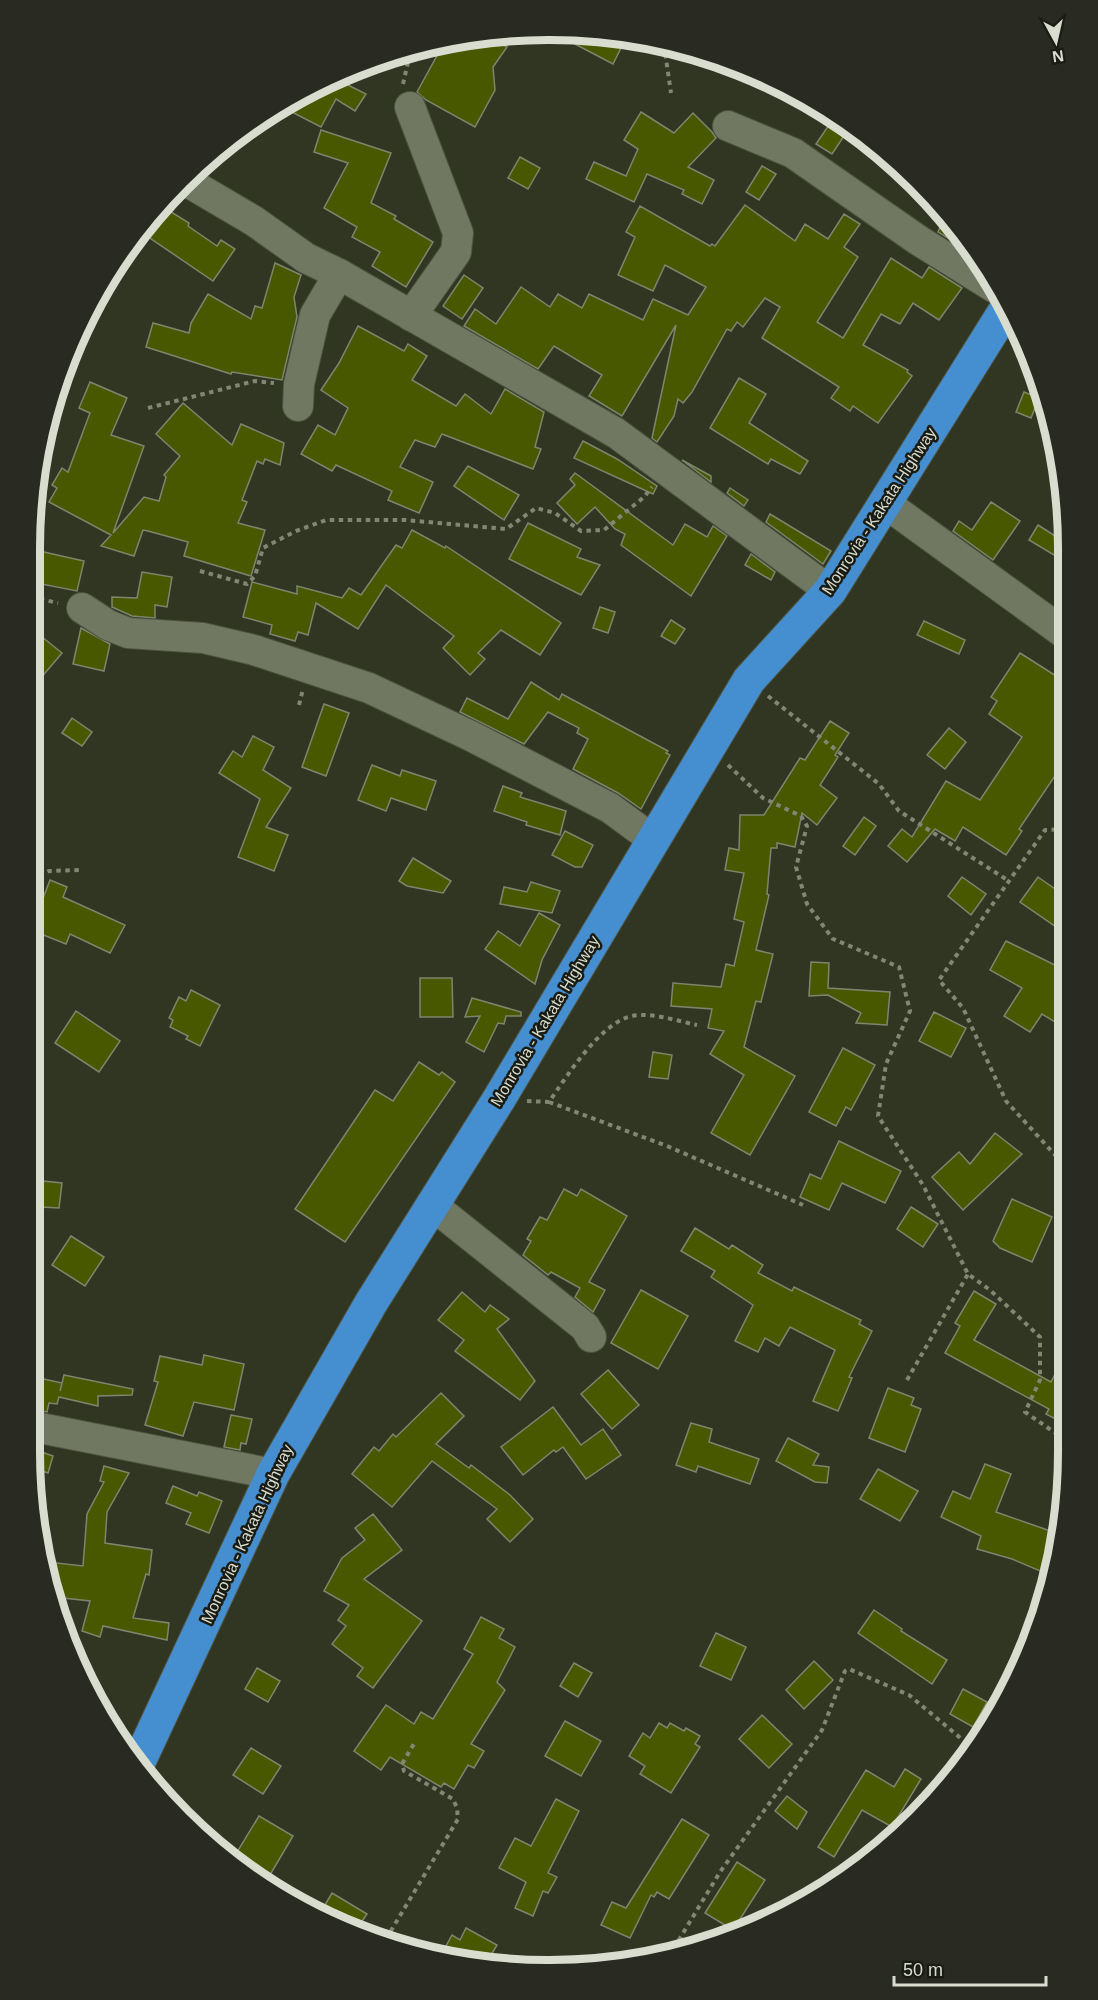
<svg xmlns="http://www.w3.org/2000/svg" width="1098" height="2000" font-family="Helvetica,sans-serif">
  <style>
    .building { fill: #485800; stroke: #7e856e; stroke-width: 1.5 }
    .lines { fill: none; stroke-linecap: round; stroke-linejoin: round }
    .minor-casing { stroke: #4e5341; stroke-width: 32 }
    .highway-casing { stroke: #4e5341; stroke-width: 35 }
    .path { stroke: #818675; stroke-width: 4; stroke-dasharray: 4.5 4.5; stroke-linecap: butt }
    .minor { stroke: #717861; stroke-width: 30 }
    .highway { stroke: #458ecf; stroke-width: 33 }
    .labels { text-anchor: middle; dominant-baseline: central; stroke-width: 5; stroke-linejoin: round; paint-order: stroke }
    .street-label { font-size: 16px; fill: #d9ddd0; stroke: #1a1c13 }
    .rim { fill: none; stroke: #d9ddd0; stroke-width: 8 }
  </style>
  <rect width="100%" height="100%" fill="#303622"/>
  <g class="building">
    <polygon points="552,32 603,34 623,44 613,64"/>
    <polygon points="487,36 507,47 493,67 495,90 475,127 426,100 417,92 444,43"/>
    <polygon points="334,78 366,94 355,111 336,99 321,127 282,107 319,84"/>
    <polygon points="641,112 674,133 693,113 712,132 716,138 688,167 714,180 702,204 682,194 684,190 647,174 634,202 586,179 594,162 626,176 638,149 624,140"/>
    <polygon points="831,122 846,133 832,154 816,144"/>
    <polygon points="321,130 391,153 371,203 396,216 394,219 433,242 406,287 372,266 380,252 352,237 357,227 324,208 348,163 314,152"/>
    <polygon points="520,157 540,168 528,189 508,178"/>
    <polygon points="762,166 776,174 759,200 746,192"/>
    <polygon points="160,205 189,223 188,226 217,246 221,240 235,249 213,281 141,232"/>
    <polygon points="745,205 795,241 805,224 828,239 844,214 860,224 844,247 858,257 817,322 843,338 891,258 922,278 929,267 962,288 939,320 913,303 900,324 881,314 863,345 908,370 907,372 912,376 878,423 853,406 850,411 831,398 839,387 762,338 780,307 765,298 743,327 737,322 731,331 727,329 692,392 683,403 678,399 674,416 657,442 652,438 676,325 622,416 589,396 602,375 554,346 538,369 464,326 475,309 496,324 521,287 550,307 558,294 582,308 589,294 643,320 653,299 688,315 706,287 665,265 653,291 618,275 635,237 626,232 640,206 710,246 712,244 715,246"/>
    <polygon points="944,219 948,224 977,256 938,232"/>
    <polygon points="275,263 301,275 294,297 297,317 282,380 232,372 231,374 146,347 153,323 189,333 191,323 208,294 251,319 255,306 262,308"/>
    <polygon points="464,275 483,288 462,319 443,306"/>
    <polygon points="358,326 404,351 408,344 427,356 412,380 456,406 465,394 491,414 505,389 544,412 535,447 541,449 533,469 442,434 435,447 415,440 400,467 433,482 419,513 388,500 392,491 336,465 332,471 301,454 318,425 335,435 348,408 321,390 339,363"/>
    <polygon points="739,378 766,394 749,423 808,461 800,474 771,459 768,464 710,428"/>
    <polygon points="90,382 127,398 111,435 144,446 113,533 144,497 159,501 166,477 164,475 180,456 156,434 183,403 232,445 241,424 284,443 280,465 265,459 263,464 257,461 242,500 247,502 238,523 265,530 251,576 184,556 188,542 148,531 143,530 134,556 101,546 111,535 49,502 57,488 52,485 62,468 68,472 90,413 79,408"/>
    <polygon points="1024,392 1039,398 1031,418 1016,412"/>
    <polygon points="583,441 617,459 657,486 653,494 574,458"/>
    <polygon points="682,460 711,476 711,482"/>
    <polygon points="468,466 519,495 504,520 454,486"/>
    <polygon points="575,473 673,545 685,524 707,537 713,526 727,536 691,596 621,545 625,534 615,529 595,507 577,524 557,503 575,485 570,479"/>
    <polygon points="730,488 748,500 744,506 727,493"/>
    <polygon points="991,502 1020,521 993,560 953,531 959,521 972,530"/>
    <polygon points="770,514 831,551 823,564 766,522"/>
    <polygon points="528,523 581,549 577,557 600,565 581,595 509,559"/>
    <polygon points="1038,525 1063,541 1054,555 1029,540"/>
    <polygon points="412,530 445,548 446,546 561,623 540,655 501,630 478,653 485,659 470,675 443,648 454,636 386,585 358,629 316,603 308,635 298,632 295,641 270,634 272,625 243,617 252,582 297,594 297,586 342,598 349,588 361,595 396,545 402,548"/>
    <polygon points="35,550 84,561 77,591 31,582"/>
    <polygon points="751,554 775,572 771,580 745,565"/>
    <polygon points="142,572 172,577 167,607 155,605 155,618 132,616 112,607 112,597 137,598"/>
    <polygon points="600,607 615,612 608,633 593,628"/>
    <polygon points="671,620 685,629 675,644 661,636"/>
    <polygon points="924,621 965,640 959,654 917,635"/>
    <polygon points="31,628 62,653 40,679 31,672"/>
    <polygon points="81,628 110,644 104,671 73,664"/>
    <polygon points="1020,653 1064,681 1065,761 1019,829 1022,831 1006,855 963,827 955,841 935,829 907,862 888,846 902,829 912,837 946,781 980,800 1022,737 989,714 997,701 991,697"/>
    <polygon points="531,682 559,700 562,694 668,751 666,753 670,755 641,809 618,793 573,769 588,739 577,733 579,728 548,712 524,744 460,712 467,698 508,719"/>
    <polygon points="324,704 349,713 326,776 302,767"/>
    <polygon points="72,718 92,732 82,746 62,733"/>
    <polygon points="830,721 849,733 835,755 838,757 820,785 837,798 817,825 802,813 795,847 777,843 777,848 771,848 767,894 769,895 756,950 773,954 761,1002 756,1001 744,1047 795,1076 750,1155 711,1133 744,1075 710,1054 724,1031 708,1028 712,1009 671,1006 673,983 721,987 726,964 734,966 744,922 734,919 744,873 725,870 729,848 739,850 740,815 764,815 800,758 805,760"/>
    <polygon points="949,728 966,742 945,769 927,755"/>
    <polygon points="253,736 274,747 263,770 291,788 266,827 288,835 274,871 238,857 260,799 219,773 233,751 242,757"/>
    <polygon points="372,765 400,776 402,770 436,781 426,810 391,798 386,811 358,800"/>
    <polygon points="503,786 522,793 520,797 566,811 560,835 526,825 527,822 494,811"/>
    <polygon points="864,817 876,826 855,855 843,846"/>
    <polygon points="565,831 593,845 582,867 575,867 552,855"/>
    <polygon points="413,858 451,881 443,893 407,886 399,881"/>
    <polygon points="962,877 986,894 971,915 948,896"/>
    <polygon points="1038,877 1065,896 1065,933 1020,902"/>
    <polygon points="50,880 67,887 63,897 125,925 110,953 70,934 66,944 31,930"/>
    <polygon points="531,882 560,891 552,913 500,904 504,887 527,892"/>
    <polygon points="539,913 560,925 542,960 535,984 485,949 498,931 520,946"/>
    <polygon points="1006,941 1065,970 1065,1028 1042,1014 1030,1032 1004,1016 1022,988 990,970"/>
    <polygon points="811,962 829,963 828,988 890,992 887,1025 856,1023 861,1013 828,995 809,996"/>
    <polygon points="420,978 452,978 453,1017 420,1017"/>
    <polygon points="191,990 220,1005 200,1046 186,1039 188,1036 170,1027 173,1020 169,1018 179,997 186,1001"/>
    <polygon points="472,998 521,1012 521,1016 506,1016 504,1024 498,1023 484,1052 466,1042 480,1016 465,1017"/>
    <polygon points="76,1011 120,1041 99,1072 55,1043"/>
    <polygon points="934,1012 966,1028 951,1057 919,1041"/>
    <polygon points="843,1048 875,1065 851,1110 846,1107 836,1126 809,1112"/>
    <polygon points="653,1052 672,1055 668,1079 649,1077"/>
    <polygon points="419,1062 439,1075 442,1072 455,1082 345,1242 295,1209 375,1090 393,1101"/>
    <polygon points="995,1133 1022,1154 963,1210 932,1177 959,1152 970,1164"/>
    <polygon points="839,1141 901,1171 885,1203 842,1183 829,1210 800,1197 810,1174 821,1179"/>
    <polygon points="43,1181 62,1183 59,1208 41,1207"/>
    <polygon points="564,1189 577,1196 581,1189 627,1216 589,1282 605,1290 593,1312 575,1297 580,1288 551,1272 548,1275 523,1255 531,1241 527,1239 540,1217 547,1220"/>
    <polygon points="1012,1199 1052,1217 1032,1262 1000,1248 993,1241"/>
    <polygon points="911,1207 938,1224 923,1247 897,1229"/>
    <polygon points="695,1228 729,1249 732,1245 763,1265 758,1273 792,1291 794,1287 861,1320 859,1324 872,1331 849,1377 852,1378 838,1411 813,1401 835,1350 790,1327 779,1346 765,1338 758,1352 735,1341 753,1305 711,1277 715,1271 681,1251"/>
    <polygon points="71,1236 104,1257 85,1286 52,1265"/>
    <polygon points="641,1290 688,1316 658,1369 611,1343"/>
    <polygon points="974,1291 996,1304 974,1340 1051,1382 1066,1353 1067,1425 1046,1414 1049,1409 945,1353 960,1326 955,1323"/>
    <polygon points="462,1292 485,1312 490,1305 509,1319 497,1329 535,1381 520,1400 455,1351 464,1340 438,1320"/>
    <polygon points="204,1355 244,1364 234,1410 194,1402 183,1436 145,1425 158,1382 154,1381 160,1356 202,1365"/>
    <polygon points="608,1370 639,1405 612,1429 581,1394"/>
    <polygon points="64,1375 133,1389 132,1395 98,1396 98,1406 59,1397 57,1404 49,1403 47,1412 30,1409 30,1376 62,1383 60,1391"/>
    <polygon points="888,1388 914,1398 911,1405 921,1409 905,1452 869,1438"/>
    <polygon points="441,1393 464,1416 436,1444 469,1468 471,1465 510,1495 533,1519 510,1542 487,1519 497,1509 432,1461 392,1507 352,1474 374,1447 379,1451 393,1434 396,1437"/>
    <polygon points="553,1407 581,1445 603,1429 621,1455 586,1479 563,1447 556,1452 554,1450 523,1475 501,1447"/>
    <polygon points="231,1415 252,1419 246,1444 241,1443 240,1450 224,1447"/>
    <polygon points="691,1423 712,1429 709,1442 759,1459 750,1484 698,1466 696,1472 676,1465"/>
    <polygon points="788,1438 819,1454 813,1465 829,1467 827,1483 815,1482 776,1461"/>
    <polygon points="30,1448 53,1456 48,1473 33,1468"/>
    <polygon points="985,1464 1011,1474 996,1512 1059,1534 1052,1576 1012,1559 977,1549 981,1536 941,1517 953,1491 970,1499"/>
    <polygon points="104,1466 129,1473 107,1512 105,1543 152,1550 149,1575 146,1574 133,1618 169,1623 167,1640 103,1626 100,1637 82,1631 90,1601 54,1597 48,1562 83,1566 87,1514 104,1482 100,1481"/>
    <polygon points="878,1469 918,1491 900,1521 860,1499"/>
    <polygon points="173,1486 197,1496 199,1492 222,1501 209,1533 186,1524 191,1513 166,1503"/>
    <polygon points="373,1514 402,1550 364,1579 422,1621 373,1688 357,1676 363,1668 332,1644 346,1626 338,1620 349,1605 324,1591 342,1558 365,1540 355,1528"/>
    <polygon points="874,1610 902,1629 901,1631 947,1660 932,1684 858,1633"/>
    <polygon points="481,1617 504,1629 499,1638 515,1647 497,1682 505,1690 471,1744 484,1751 474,1768 468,1765 454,1789 444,1783 441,1787 390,1757 381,1770 354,1751 386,1705 414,1724 421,1712 433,1719 473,1654 464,1649"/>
    <polygon points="716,1633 746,1647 731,1680 700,1666"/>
    <polygon points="814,1661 833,1680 804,1709 786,1690"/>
    <polygon points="574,1663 592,1673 578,1697 560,1686"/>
    <polygon points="257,1668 280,1681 268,1702 245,1689"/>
    <polygon points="963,1689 987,1702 973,1727 950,1714"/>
    <polygon points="762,1715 792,1744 769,1768 739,1739"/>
    <polygon points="565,1721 601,1741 581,1776 545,1756"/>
    <polygon points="659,1723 667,1728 670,1723 684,1731 686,1728 700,1736 695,1744 700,1747 671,1793 640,1774 645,1766 629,1756 643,1733 650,1738"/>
    <polygon points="251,1748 281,1766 263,1794 233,1775"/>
    <polygon points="905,1769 921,1779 892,1827 862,1810 834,1857 818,1847 866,1770 894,1787"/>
    <polygon points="787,1796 807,1812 797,1829 775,1811"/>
    <polygon points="556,1799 579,1811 548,1873 557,1877 548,1893 543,1891 533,1916 515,1908 526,1882 499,1868 515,1838 531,1846"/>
    <polygon points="259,1816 293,1836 267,1880 234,1857"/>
    <polygon points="682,1819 709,1835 669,1899 657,1892 654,1897 651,1895 630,1938 601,1925 612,1902 626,1908"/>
    <polygon points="737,1862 765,1880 733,1930 705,1913"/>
    <polygon points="332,1893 367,1914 358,1927 322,1910"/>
    <polygon points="466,1928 497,1945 490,1957 496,1960 441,1955 452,1935 460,1940"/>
  </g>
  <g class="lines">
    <g class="minor-casing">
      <g id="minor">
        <polyline points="410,107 458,233 456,252 411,316"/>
        <polyline points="728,126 793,153 918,240 995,288"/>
        <polyline points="186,181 254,221 306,258 339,274 616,433 830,591"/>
        <polyline points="298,406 299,384 315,315 339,274"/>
        <polyline points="885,503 1064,633"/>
        <polyline points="82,608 108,625 128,633 203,638 254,650 369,688 471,736 610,808 652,839"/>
        <polyline points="432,1205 585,1327 591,1337"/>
        <polyline points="30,1426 273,1474"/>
      </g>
    </g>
    <g class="highway-casing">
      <polyline id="highway" points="137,1766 273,1474 371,1303 499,1099 749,680 830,591 1006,309"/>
    </g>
    <g class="path">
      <polyline points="664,45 671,93"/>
      <polyline points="403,84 411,49"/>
      <polyline points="148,408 255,381 274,383"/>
      <polyline points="200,571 247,584 255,576 263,548 296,531 326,520 405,520 506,529 536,508 555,513 581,531 604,530 644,497 652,487"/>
      <polyline points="31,597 58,603"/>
      <polyline points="768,696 879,784 899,811 1009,881"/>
      <polyline points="299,705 303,689"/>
      <polyline points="728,765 763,798 801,816 807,826 796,867 807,904 833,939 899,967 910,1011 886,1064 878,1116 923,1185 968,1274 990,1290 1040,1337 1040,1380 1025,1412 1067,1441"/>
      <polyline points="1065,829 1045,830 939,980 963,1008 1006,1101 1066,1167"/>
      <polyline points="31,879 49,871 80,870"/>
      <path d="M 527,1101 L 549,1102 C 567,1076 600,1023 632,1016 C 652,1012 677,1021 697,1025"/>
      <polyline points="549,1102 667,1146 803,1205"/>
      <polyline points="907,1380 968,1274"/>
      <polyline points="386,1939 458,1819 457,1808 453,1799 404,1771 402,1764 415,1742"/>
      <polyline points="674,1948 720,1872 822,1730 845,1671 849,1669 909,1695 970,1746"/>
    </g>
    <use href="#minor" class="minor"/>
    <use href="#highway" class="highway"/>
  </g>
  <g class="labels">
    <g class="street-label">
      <text transform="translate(879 511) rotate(-57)">Monrovia - Kakata Highway</text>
      <text transform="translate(545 1021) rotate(-59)">Monrovia - Kakata Highway</text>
      <text transform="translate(247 1534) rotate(-65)">Monrovia - Kakata Highway</text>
    </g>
  </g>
  <path d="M0 0H1098V2000H0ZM548 40H550A508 508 0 0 1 1058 548V1452A508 508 0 0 1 550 1960H548A508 508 0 0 1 40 1452V548A508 508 0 0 1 548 40Z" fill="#292b22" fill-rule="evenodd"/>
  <path class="rim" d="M548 40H550A508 508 0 0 1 1058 548V1452A508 508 0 0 1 550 1960H548A508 508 0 0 1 40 1452V548A508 508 0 0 1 548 40Z"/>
  <g transform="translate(1056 42) rotate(172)" stroke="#1a1c13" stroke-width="4.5" paint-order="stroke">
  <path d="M0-4.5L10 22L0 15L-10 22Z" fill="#d9ddd0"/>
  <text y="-9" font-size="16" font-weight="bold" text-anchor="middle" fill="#d9ddd0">N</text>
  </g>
  <path d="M894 1976v9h152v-9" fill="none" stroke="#d9ddd0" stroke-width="3"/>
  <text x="903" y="1976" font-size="18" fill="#d9ddd0" stroke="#1a1c13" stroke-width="4.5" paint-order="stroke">50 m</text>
</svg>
